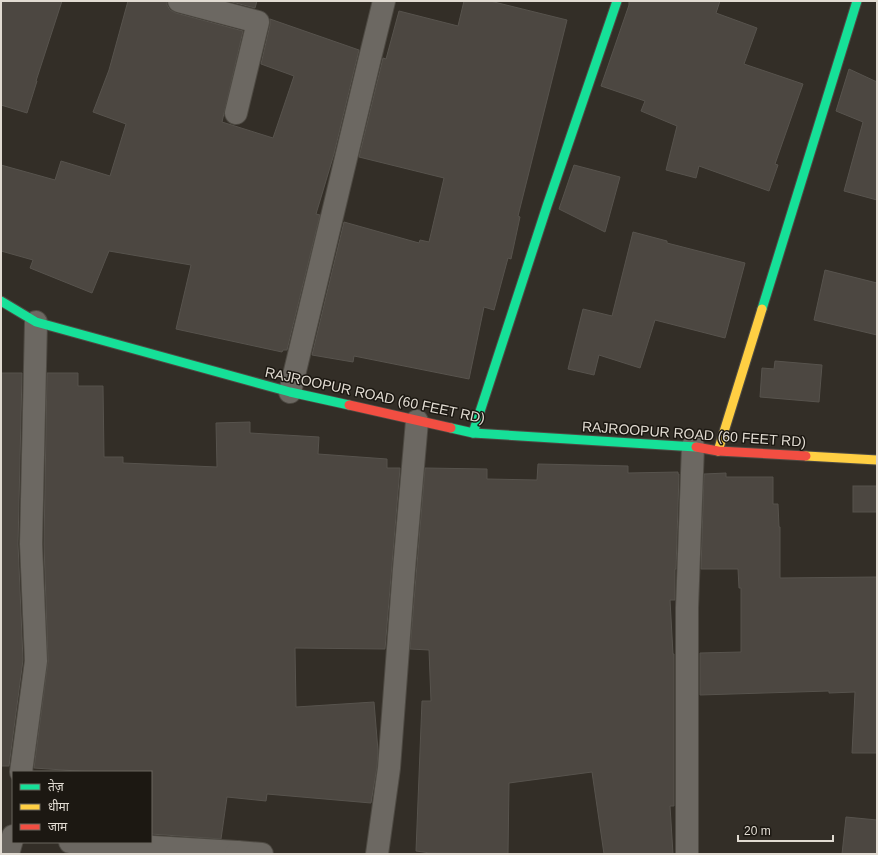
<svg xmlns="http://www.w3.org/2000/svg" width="878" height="855" font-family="Arial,'Noto Sans Devanagari',sans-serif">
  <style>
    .building { fill: #4c4741; stroke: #57534d }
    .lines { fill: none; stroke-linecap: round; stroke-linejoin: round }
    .street-casing { stroke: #4e4a43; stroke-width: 24 }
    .fast-casing { stroke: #4e4a43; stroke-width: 11 }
    .slow-casing { stroke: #4e4a43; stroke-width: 11 }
    .jam-casing { stroke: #4e4a43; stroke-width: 11 }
    .street { stroke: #6c6862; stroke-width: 22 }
    .fast { stroke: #16e098; stroke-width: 9 }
    .slow { stroke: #ffcf43; stroke-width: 9 }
    .jam { stroke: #f24e42; stroke-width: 9 }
    .labels { text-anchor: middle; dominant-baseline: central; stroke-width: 3; stroke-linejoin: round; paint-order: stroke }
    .street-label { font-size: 14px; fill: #e1dbd2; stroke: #1c1812 }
  </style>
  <rect width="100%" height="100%" fill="#332e27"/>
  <g class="building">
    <polygon points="1,1 62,1 36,81 37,81 27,113 1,105"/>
    <polygon points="128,1 167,1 167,5 170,10 176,13 243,31 222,122 273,138 294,76 261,64 270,25 270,19 359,50 334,154 316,214 320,215 287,350 283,350 282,352 176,329 191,265 109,251 92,293 30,268 33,260 1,251 1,165 55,180 61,161 110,176 126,124 93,112 109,70"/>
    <polygon points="228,1 257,1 255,8"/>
    <polygon points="464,1 490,1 567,20 518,216 520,217 511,259 508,258 494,310 484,307 469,379 354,356 353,362 312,355 344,222 419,243 420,240 429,242 444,178 359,157 383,58 386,59 399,11 458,26"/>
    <polygon points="629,1 720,1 716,13 757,28 744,64 803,84 775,164 778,165 769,191 699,166 696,178 666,170 677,126 641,111 645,101 601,86 629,5"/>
    <polygon points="849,69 877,82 877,200 844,191 863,122 836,111"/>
    <polygon points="574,165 620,177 605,232 559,209"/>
    <polygon points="633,232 667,241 667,243 745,263 725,338 655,320 640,368 599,355 594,375 568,369 583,309 612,316"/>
    <polygon points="825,270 877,283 877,335 814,320"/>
    <polygon points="775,361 822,365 819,402 760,397 762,368 774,369"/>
    <polygon points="1,373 22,373 18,544 23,660 9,766 1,766"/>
    <polygon points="47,373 78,373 78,386 103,386 104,457 123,457 123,463 217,467 216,423 250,422 250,433 319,437 318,454 387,459 387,468 400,468 385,649 295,648 296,707 374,702 378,751 377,767 371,803 267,794 266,801 227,797 221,839 151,834 151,772 92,772 34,768 48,661 44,544"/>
    <polygon points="538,464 628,466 628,473 678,472 678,474 679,474 676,569 675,569 675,600 670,600 673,654 674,654 674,806 670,806 673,854 604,854 592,772 509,783 508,854 430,853 416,851 422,701 431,701 429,650 410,649 425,468 487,469 487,479 537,480"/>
    <polygon points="726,473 726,477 773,477 773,504 778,504 779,527 780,527 780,578 877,577 877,753 852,753 855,692 829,693 829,691 700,695 700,653 741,652 741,588 739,588 738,569 701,569 704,474"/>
    <rect x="853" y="486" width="24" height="26"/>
    <polygon points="846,817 877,820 877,854 842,854"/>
  </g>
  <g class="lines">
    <g class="street-casing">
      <g id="street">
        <polyline points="179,1 258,22 236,113"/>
        <polyline points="290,392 369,62 384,1"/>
        <polyline points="21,772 36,661 31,544 36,322"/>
        <polyline points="70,842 237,852"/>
        <polyline points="8,854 13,836"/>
        <polyline points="236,854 237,852 262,854"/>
        <polyline points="377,854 389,768 404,569 417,421"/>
        <polyline points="687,854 687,608 693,446"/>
      </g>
    </g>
    <g class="fast-casing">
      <g id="fast">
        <polyline points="1,301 36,322 290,392 349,405"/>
        <polyline points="762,309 857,1"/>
        <polyline points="451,428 473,433 696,447"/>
        <polyline points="473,433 547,206 617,1"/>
      </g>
    </g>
    <g class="slow-casing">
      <g id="slow">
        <polyline points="718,451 762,309"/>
        <polyline points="806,456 877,460"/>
      </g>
    </g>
    <g class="jam-casing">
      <g id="jam">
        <polyline points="349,405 451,428"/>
        <polyline points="696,447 718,451 806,456"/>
      </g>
    </g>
    <use href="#street" class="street"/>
    <use href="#fast" class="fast"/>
    <use href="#slow" class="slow"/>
    <use href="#jam" class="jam"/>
  </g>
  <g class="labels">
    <g class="street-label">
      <text transform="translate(375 395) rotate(12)">RAJROOPUR ROAD (60 FEET RD)</text>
      <text transform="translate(694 434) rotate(4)">RAJROOPUR ROAD (60 FEET RD)</text>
    </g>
  </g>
  <rect width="878" height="855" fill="none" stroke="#e1dbd2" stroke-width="4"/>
  <rect x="12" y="771" width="140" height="72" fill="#1c1812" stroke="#6b665f"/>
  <rect x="20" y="784" width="20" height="6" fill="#16e098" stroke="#6b665f"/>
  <text x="48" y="791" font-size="12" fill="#e1dbd2">तेज़</text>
  <rect x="20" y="804" width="20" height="6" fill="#ffcf43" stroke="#6b665f"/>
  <text x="48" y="811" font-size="12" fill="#e1dbd2">धीमा</text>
  <rect x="20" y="824" width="20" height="6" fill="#f24e42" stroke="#6b665f"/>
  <text x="48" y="831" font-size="12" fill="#e1dbd2">जाम</text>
  <path d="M738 835v6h95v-6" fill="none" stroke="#e1dbd2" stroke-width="2"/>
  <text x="744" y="835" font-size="12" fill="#e1dbd2" stroke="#1c1812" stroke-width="3" paint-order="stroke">20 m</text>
</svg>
